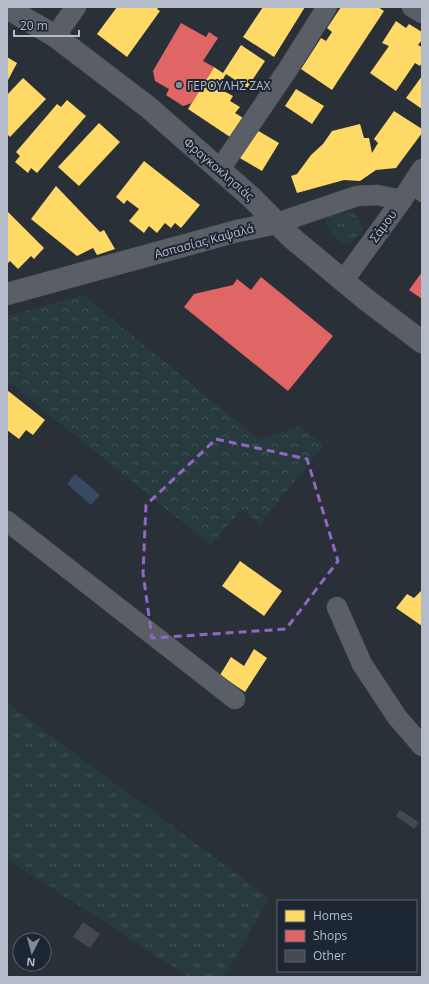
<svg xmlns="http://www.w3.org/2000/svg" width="429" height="984" font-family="'Open Sans',sans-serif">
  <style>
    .grass { fill: url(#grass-tufts) }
    .forest { fill: url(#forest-crowns) }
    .water { fill: #384963 }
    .homes { fill: #ffd966 }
    .shops { fill: #e06666 }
    .building { fill: #444950 }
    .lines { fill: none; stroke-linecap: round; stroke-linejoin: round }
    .service-casing { stroke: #484c53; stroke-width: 11 }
    .minor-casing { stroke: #484c53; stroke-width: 21 }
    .tertiary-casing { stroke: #484c53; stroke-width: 23 }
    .service { stroke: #5a5e66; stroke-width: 10 }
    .minor { stroke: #5a5e66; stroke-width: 20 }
    .tertiary { stroke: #5a5e66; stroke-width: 22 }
    .marked { fill: none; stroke: #9266c3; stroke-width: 3; stroke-dasharray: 8 5; stroke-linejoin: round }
    .poi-dot { fill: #848b96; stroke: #1d2633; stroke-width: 1.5 }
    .labels { text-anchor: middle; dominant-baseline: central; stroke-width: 4; stroke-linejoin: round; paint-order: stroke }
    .poi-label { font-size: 12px; fill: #b4bcc9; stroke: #1d2633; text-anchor: start }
    .street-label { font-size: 12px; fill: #b4bcc9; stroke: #1d2633 }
  </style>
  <defs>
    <pattern id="grass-tufts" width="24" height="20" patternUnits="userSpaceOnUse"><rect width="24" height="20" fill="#273a3e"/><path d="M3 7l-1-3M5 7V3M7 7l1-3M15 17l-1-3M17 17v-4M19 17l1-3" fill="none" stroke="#445559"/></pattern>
    <pattern id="forest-crowns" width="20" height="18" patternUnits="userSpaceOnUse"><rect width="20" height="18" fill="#273a3e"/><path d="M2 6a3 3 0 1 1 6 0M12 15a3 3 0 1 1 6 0" fill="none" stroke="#445559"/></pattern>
  </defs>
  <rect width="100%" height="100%" fill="#2a3038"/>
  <g class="grass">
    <path d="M 349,212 L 357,216 L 363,229 L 362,233 L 348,245 C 338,242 327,230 325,219 L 335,214 Z"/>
    <polygon points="7,703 269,898 224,977 189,977 7,859"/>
  </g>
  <polygon class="forest" points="83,295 260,440 300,426 324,445 260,524 241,509 211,545 7,381 7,316"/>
  <polygon class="water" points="75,474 100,495 91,505 67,484"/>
  <g class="homes">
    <polygon points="117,7 159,7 157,9 160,11 127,57 97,34"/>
    <polygon points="263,7 305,7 274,57 243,37"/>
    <polygon points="341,7 378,7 384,11 332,90 301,69 321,38 326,41 332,32 327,28"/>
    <polygon points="396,21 406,28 409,24 422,32 422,40 418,45 422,47 422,62 420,66 415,63 396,91 370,73 389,46 382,43"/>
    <polygon points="241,45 265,61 247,88 226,74 218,88 233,96 230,101 240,107 235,113 243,118 230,137 188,109 214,67 223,73"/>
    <polygon points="7,57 17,63 7,82"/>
    <polygon points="422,76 422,109 406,98"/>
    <polygon points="23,78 46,99 10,137 7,134 7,95"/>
    <polygon points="296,89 324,106 312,124 285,106"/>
    <polygon points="67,100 86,116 37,173 31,168 28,173 15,162 20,156 16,152 57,104 61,107"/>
    <polygon points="394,111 422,129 422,133 396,168 376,170 360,181 344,180 297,193 291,176 297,174 311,155 323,144 332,131 360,124 364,138 369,138 372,153 378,143 374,139"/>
    <polygon points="99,123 120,142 79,186 58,167"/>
    <polygon points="255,129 279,143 262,171 238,157"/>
    <polygon points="144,161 200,205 181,228 175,223 171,228 165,223 157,233 149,226 144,233 129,221 139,209 127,200 124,204 116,197"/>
    <polygon points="56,186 100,232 104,230 115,249 97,255 93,248 77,256 31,219"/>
    <polygon points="7,211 44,248 34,259 31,256 18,269 10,261 7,264"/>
    <polygon points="7,390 45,420 33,435 26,430 19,439 7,430"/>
    <polygon points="240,561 282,591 264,616 222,586"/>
    <polygon points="421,591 422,592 422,626 396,608 407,594 414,598"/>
    <polygon points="254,649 267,658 245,692 220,675 231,657 244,666"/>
  </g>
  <g class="shops">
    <polygon points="181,23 206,37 209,32 218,38 203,61 214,67 192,103 183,106 166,95 169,89 155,81 153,71"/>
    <polygon points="422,272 422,299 409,290"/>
    <polygon points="261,277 333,336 288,391 184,307 194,294 233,285 237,279 251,290"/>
  </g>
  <g class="building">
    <polygon points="400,810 419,822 414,829 396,816"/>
    <polygon points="83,922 100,934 90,948 73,937"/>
  </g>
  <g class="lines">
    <g class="service-casing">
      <polyline id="service" points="410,188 422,197"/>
    </g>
    <g class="minor-casing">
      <g id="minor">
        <polyline points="412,7 422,13"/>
        <polyline points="55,36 76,7"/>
        <polyline points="220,169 288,69 327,7"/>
        <polyline points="277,223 357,196 377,195 402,200"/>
        <polyline points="343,281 402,200 422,169"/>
        <polyline points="7,521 235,699"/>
        <polyline points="337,607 362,664 397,717 422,746"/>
      </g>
    </g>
    <g class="tertiary-casing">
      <g id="tertiary">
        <polyline points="7,8 55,36 148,107 251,197 292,238 364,298 422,342"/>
        <polyline points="7,294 237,231 277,223"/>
      </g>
    </g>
    <use href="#service" class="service"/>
    <use href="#minor" class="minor"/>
    <use href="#tertiary" class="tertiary"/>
  </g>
  <path class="marked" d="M 216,439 L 307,459 L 338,561 L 286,629 L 152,638 L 143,573 L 146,505 Z"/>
  <circle class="poi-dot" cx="179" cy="85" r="4"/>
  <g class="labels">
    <g class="poi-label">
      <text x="187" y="85">ΓΕΡΟΥΛΗΣ ΖΑΧ</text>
    </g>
    <g class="street-label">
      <text transform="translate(219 169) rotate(41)">Φραγκοκλησιάς</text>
      <text transform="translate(383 226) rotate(-54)">Σάμου</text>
      <text transform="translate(204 241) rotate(-15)">Ασπασίας Καψαλά</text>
    </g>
  </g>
  <rect width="429" height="984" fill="none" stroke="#b4bcc9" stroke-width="16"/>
  <rect x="277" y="900" width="140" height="72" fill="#1d2633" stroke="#59626f"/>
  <rect x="285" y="910" width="20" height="12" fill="#ffd966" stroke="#59626f"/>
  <text x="313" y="920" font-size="12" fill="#b4bcc9">Homes</text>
  <rect x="285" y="930" width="20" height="12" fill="#e06666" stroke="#59626f"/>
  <text x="313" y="940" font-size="12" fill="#b4bcc9">Shops</text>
  <rect x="285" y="950" width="20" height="12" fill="#444950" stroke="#59626f"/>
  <text x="313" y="960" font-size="12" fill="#b4bcc9">Other</text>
  <g transform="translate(32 952) rotate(186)"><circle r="19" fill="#1d2633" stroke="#59626f"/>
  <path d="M0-3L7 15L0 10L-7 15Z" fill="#848b96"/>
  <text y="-6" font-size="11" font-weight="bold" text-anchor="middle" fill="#b4bcc9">N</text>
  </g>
  <path d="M14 30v6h65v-6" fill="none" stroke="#b4bcc9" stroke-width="2"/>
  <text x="20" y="30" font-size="12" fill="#b4bcc9" stroke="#1d2633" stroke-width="3" paint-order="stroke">20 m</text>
</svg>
